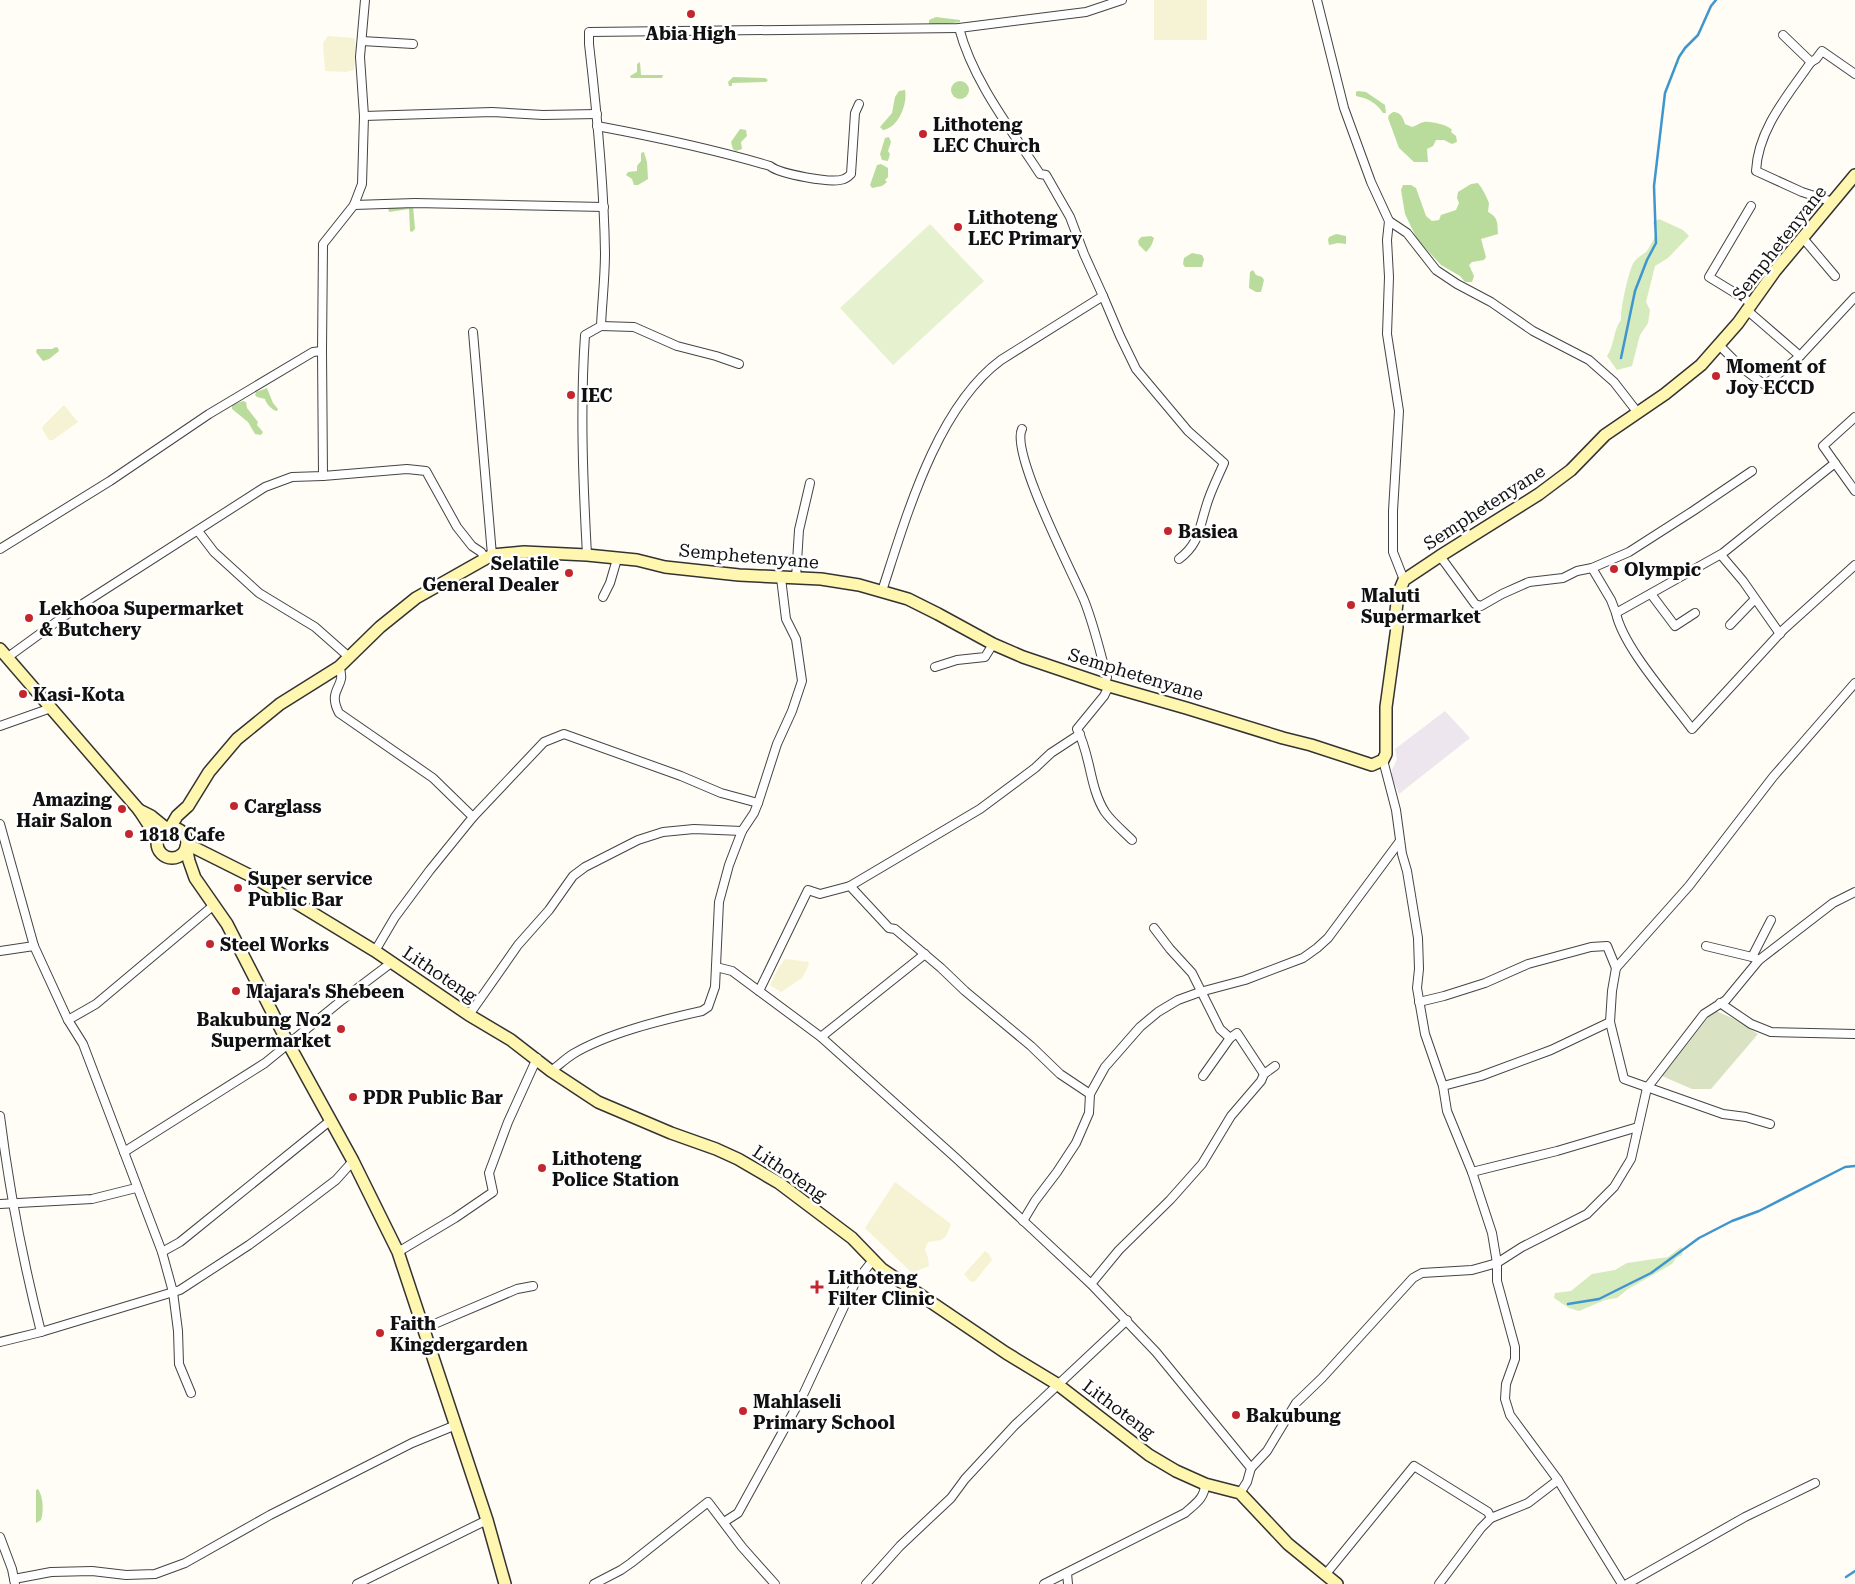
<svg xmlns="http://www.w3.org/2000/svg" width="1855" height="1584" font-family="'Roboto Serif',serif">
  <style>
    .industrial { fill: #eee6ef }
    .farmland { fill: #f6f3d4 }
    .green { fill: #d5ebbd }
    .forest { fill: #b9dc9c }
    .cemetery { fill: #d9e3c4 }
    .pitch { fill: #e6f2cf }
    .lines { fill: none; stroke-linecap: round; stroke-linejoin: round }
    .stream { stroke: #3f96cf; stroke-width: 2.5 }
    .minor-casing { stroke: #444; stroke-width: 10 }
    .secondary-casing { stroke: #333; stroke-width: 14 }
    .minor { stroke: #fff; stroke-width: 8 }
    .secondary { stroke: #fff6b0; stroke-width: 11 }
    .poi-dot { fill: #c4262e; stroke: #fff; stroke-width: 2 }
    .labels { text-anchor: middle; dominant-baseline: central; stroke-width: 5; stroke-linejoin: round; paint-order: stroke }
    .poi-label { font-size: 18px; font-weight: bold; fill: #111; stroke: #fff; text-anchor: start }
    .street-label { font-size: 18px; fill: #111; stroke: #fff }
  </style>
  <rect width="100%" height="100%" fill="#fffdf5"/>
  <polygon class="industrial" points="1445,711 1470,738 1399,794 1392,777 1392,770 1397,759 1395,749"/>
  <g class="farmland">
    <rect x="1154" y="0" width="53" height="40"/>
    <polygon points="328,36 354,38 356,47 354,70 346,72 325,71 323,43"/>
    <polygon points="64,405 78,422 53,440 49,440 42,429 43,426"/>
    <polygon points="785,959 809,962 807,969 802,978 781,992 770,985 778,969"/>
    <polygon points="895,1182 951,1224 946,1236 941,1240 928,1242 925,1249 928,1258 929,1266 912,1273 865,1228"/>
    <polygon points="985,1251 989,1254 992,1260 975,1281 971,1282 964,1274"/>
  </g>
  <g class="green">
    <path d="M 1659,219 L 1683,230 L 1689,236 L 1668,258 L 1655,266 L 1646,302 L 1650,310 L 1648,323 L 1640,335 L 1632,366 L 1617,370 L 1607,356 C 1615,344 1613,330 1621,320 C 1620,310 1629,269 1634,262 C 1637,258 1642,255 1646,252 C 1650,247 1653,240 1656,235 L 1653,222 Z"/>
    <polygon points="1681,1247 1683,1250 1682,1255 1676,1258 1672,1264 1628,1289 1617,1298 1605,1300 1579,1311 1569,1308 1554,1298 1555,1293 1571,1291 1592,1274 1615,1270 1627,1263 1668,1257"/>
  </g>
  <g class="forest">
    <polygon points="936,17 960,20 960,22 941,25 929,25 929,20"/>
    <polygon points="640,62 641,75 663,75 662,78 631,78 630,76 637,72 637,64"/>
    <polygon points="733,77 765,78 768,80 766,82 732,83 732,86 729,86 728,82"/>
    <circle cx="960" cy="90" r="9"/>
    <path d="M 905,90 C 908,104 898,128 883,130 L 880,127 L 892,113 L 895,97 L 899,91 Z"/>
    <path d="M 1358,91 L 1366,92 L 1385,105 L 1386,113 L 1383,113 C 1377,103 1367,98 1356,96 L 1356,92 Z"/>
    <path d="M 1393,112 C 1401,112 1403,118 1405,124 L 1412,127 C 1416,126 1419,123 1424,122 C 1431,121 1448,125 1452,130 L 1451,132 L 1456,136 L 1457,142 L 1452,144 L 1444,140 L 1436,140 L 1433,146 L 1427,149 L 1428,162 L 1414,162 L 1399,148 L 1388,118 L 1389,115 Z"/>
    <polygon points="740,129 746,130 747,136 741,142 742,149 736,151 733,149 731,142"/>
    <polygon points="889,137 891,142 888,151 890,154 888,161 882,160 880,154 885,138"/>
    <polygon points="644,152 647,162 648,179 638,185 634,185 632,179 626,175 628,172 637,171 637,166 641,161 641,153"/>
    <polygon points="881,164 888,168 888,177 885,180 887,182 882,186 872,188 870,185 877,165"/>
    <path d="M 1478,183 C 1483,189 1486,196 1489,203 L 1488,212 C 1499,218 1497,223 1498,234 L 1481,239 L 1486,257 L 1484,260 L 1472,262 L 1469,265 L 1474,276 L 1472,282 L 1465,282 L 1460,276 L 1441,265 L 1417,239 L 1405,214 L 1401,190 L 1403,185 L 1411,185 L 1416,188 L 1426,216 L 1432,221 L 1439,220 L 1441,215 L 1456,210 L 1459,203 L 1457,198 L 1458,192 L 1471,184 Z"/>
    <polygon points="413,205 415,229 412,232 410,231 409,209 389,212 388,208"/>
    <polygon points="1336,234 1346,236 1346,244 1338,243 1329,245 1328,240 1329,237"/>
    <path d="M 1151,236 L 1154,238 C 1152,245 1150,248 1146,252 L 1139,245 L 1138,241 L 1141,237 Z"/>
    <polygon points="1192,253 1202,255 1204,259 1202,267 1185,267 1183,264 1184,258"/>
    <polygon points="1253,270 1256,275 1262,277 1264,280 1261,292 1256,292 1249,288 1250,272"/>
    <polygon points="56,347 58,348 59,351 49,359 43,361 36,352 37,349 52,349"/>
    <path d="M 267,388 L 273,403 L 278,409 L 277,411 C 272,410 266,404 265,399 L 257,397 L 255,395 L 256,392 Z"/>
    <polygon points="243,401 246,402 247,408 258,422 257,425 263,432 261,435 255,434 248,422 232,409 232,405"/>
    <path d="M 38,1489 C 43,1496 44,1511 41,1520 L 36,1523 L 36,1490 Z"/>
  </g>
  <polygon class="cemetery" points="1714,1010 1734,1019 1758,1034 1711,1089 1692,1089 1662,1076"/>
  <polygon class="pitch" points="930,224 984,281 893,365 840,308"/>
  <g class="lines">
    <g class="stream">
      <polyline points="1621,358 1635,291 1647,260 1656,243 1654,186 1665,93 1679,57 1685,48 1698,35 1711,6 1716,0"/>
      <polyline points="1568,1304 1599,1299 1651,1273 1699,1238 1732,1221 1759,1211 1845,1167 1855,1166"/>
      <polyline points="1846,1577 1855,1571"/>
    </g>
    <g class="minor-casing">
      <g id="minor">
        <polyline points="1317,0 1344,108 1371,182 1389,221 1387,240 1389,277 1387,334 1399,411 1393,511 1393,552 1404,580"/>
        <polyline points="1783,35 1811,62 1816,59 1822,51 1855,74"/>
        <polyline points="362,41 413,44"/>
        <path d="M 1811,62 C 1788,95 1758,129 1756,171 L 1802,192 L 1833,202"/>
        <polyline points="364,116 492,112 543,115 597,114"/>
        <path d="M 597,126 C 656,137 713,149 770,166 C 780,174 832,184 844,179 C 847,178 849,176 851,174 L 855,113 L 859,104"/>
        <polyline points="354,205 415,203 604,207"/>
        <polyline points="1751,206 1709,277 1753,304"/>
        <polyline points="1389,221 1407,233 1436,270 1457,284 1491,302 1533,331 1589,360 1614,382 1638,413"/>
        <polyline points="1802,237 1835,276"/>
        <path d="M 1103,296 L 1120,336 L 1136,369 L 1188,431 L 1224,463 C 1218,477 1210,492 1206,507 C 1199,529 1199,544 1179,559"/>
        <polyline points="1748,311 1800,356"/>
        <polyline points="601,326 634,327 677,346 716,356 739,364"/>
        <polyline points="473,332 492,555"/>
        <polyline points="1720,346 1742,368 1765,385 1800,356 1855,297"/>
        <path d="M 1022,429 C 1010,452 1072,572 1084,600 C 1094,625 1100,652 1107,677 L 1104,685"/>
        <polyline points="1835,463 1855,491"/>
        <polyline points="323,476 322,351 323,244 354,205 362,184 364,116 360,57 365,0"/>
        <polyline points="198,531 214,552 259,593 315,627 349,657"/>
        <polyline points="0,549 110,481 209,414 313,352 322,351"/>
        <path d="M 587,555 C 583,481 580,409 585,335 L 601,326 C 602,302 605,278 605,253 C 604,183 597,113 589,44 L 589,32 L 959,28 L 1086,12 L 1122,0"/>
        <polyline points="1721,555 1743,581 1780,634"/>
        <polyline points="1440,556 1475,604 1481,606 1502,594 1529,582 1563,578 1577,571 1592,568 1629,552 1693,511 1752,471"/>
        <polyline points="1592,568 1611,600 1616,613 1723,553 1835,463 1823,446 1855,417"/>
        <polyline points="796,578 799,530 810,483"/>
        <path d="M 882,591 C 906,518 936,408 1001,360 L 1103,296 L 1084,254 L 1070,217 L 1046,175 L 1040,174 C 1010,128 973,81 959,28"/>
        <polyline points="1651,594 1675,626 1695,613"/>
        <polyline points="603,597 610,583 617,559"/>
        <path d="M 1616,613 C 1623,647 1670,699 1692,729 L 1783,630 L 1855,565"/>
        <polyline points="1730,625 1755,599"/>
        <polyline points="8,657 70,612 265,487 292,477 323,476 407,469 426,471 457,527 472,546 481,552 485,558"/>
        <path d="M 339,667 C 348,687 326,688 339,713 L 433,778 L 473,817 L 430,870 L 395,917 L 375,951"/>
        <polyline points="935,667 957,660 985,657 993,644"/>
        <path d="M 1109,686 L 1104,696 L 1077,729 C 1091,755 1089,787 1105,812 C 1112,822 1123,831 1132,840"/>
        <polyline points="0,726 51,708"/>
        <polyline points="1383,760 1396,810 1402,854 1407,871 1418,938 1419,969 1417,988 1425,1034 1443,1086 1447,1111 1472,1172 1492,1233 1497,1263 1497,1281 1515,1347 1515,1359 1506,1384 1505,1399 1510,1415 1558,1480 1622,1584"/>
        <polyline points="473,817 544,742 564,734 681,776 721,793 758,803"/>
        <polyline points="0,824 34,946 68,1020 83,1044 162,1252 173,1292 178,1331 179,1364 191,1393"/>
        <polyline points="850,886 980,809 1035,768 1051,753 1080,734"/>
        <polyline points="1154,928 1170,949 1192,973 1220,1029 1230,1038"/>
        <polyline points="1706,946 1752,957"/>
        <polyline points="0,951 34,946"/>
        <polyline points="1759,960 1752,957 1771,920"/>
        <polyline points="716,967 732,971 821,1037 957,1159 1091,1284 1156,1352 1251,1468 1247,1482 1240,1493"/>
        <polyline points="759,991 808,890 820,894 850,886 889,928 895,929 941,968 965,991 1031,1046 1060,1074 1090,1094"/>
        <polyline points="1419,1002 1444,996 1485,983 1528,964 1591,947 1607,946 1616,968"/>
        <polyline points="1720,1003 1751,1024 1771,1032 1855,1034"/>
        <polyline points="469,1015 518,945 549,910 573,876 585,867 638,840 663,832 694,829 742,831"/>
        <polyline points="68,1020 96,1004 214,905"/>
        <polyline points="821,1037 925,954"/>
        <path d="M 551,1071 C 558,1066 565,1059 573,1054 C 608,1033 662,1020 702,1011 L 708,1007 L 715,987 L 719,902 L 729,865 L 742,831 L 754,813 L 758,803 L 777,744 L 792,711 L 802,681 L 796,639 L 786,619 L 781,578"/>
        <polyline points="1203,1076 1230,1038 1237,1033 1264,1074"/>
        <polyline points="1443,1086 1481,1076 1551,1050 1610,1022"/>
        <path d="M 0,1116 C 9,1189 23,1261 41,1332"/>
        <polyline points="1770,1124 1746,1117 1723,1114 1624,1079 1610,1022 1612,991 1616,968 1689,886 1773,777 1855,683"/>
        <polyline points="124,1152 265,1063 342,1000 391,963"/>
        <polyline points="1472,1172 1557,1151 1638,1127"/>
        <polyline points="0,1204 92,1199 136,1188"/>
        <polyline points="1023,1221 1035,1201 1057,1172 1076,1143 1089,1113 1090,1094 1105,1067 1140,1027 1158,1012 1178,1000 1200,992 1245,980 1303,958 1317,948 1328,938 1400,841"/>
        <polyline points="162,1252 180,1242 331,1120"/>
        <polyline points="398,1252 455,1218 493,1192 489,1173 508,1122 537,1058"/>
        <polyline points="1091,1284 1119,1250 1170,1200 1202,1164 1231,1116 1261,1081 1264,1074 1275,1066"/>
        <polyline points="425,1328 517,1289 533,1286"/>
        <polyline points="0,1342 41,1332 180,1290 249,1245 286,1218 336,1180 353,1161"/>
        <polyline points="1251,1468 1267,1451 1296,1403 1322,1378 1413,1278 1422,1273 1472,1270 1497,1263 1522,1247 1587,1214 1614,1187 1631,1159 1647,1088 1704,1014 1726,1000 1759,960 1833,903 1855,892"/>
        <polyline points="724,1522 738,1513 803,1395 855,1283 873,1260"/>
        <polyline points="0,1537 12,1569 15,1584"/>
        <polyline points="1067,1573 1068,1584"/>
        <polyline points="1325,1575 1414,1466 1488,1512 1491,1518"/>
        <polyline points="14,1579 51,1572 92,1571 126,1575 155,1574 185,1563 270,1515 412,1443 456,1425"/>
        <polyline points="357,1584 487,1520"/>
        <polyline points="594,1584 621,1570 631,1563 708,1502 742,1547 775,1584"/>
        <polyline points="866,1584 900,1546 951,1498 965,1479 1015,1425 1127,1320"/>
        <path d="M 1044,1584 L 1185,1513 C 1195,1504 1205,1498 1205,1484"/>
        <polyline points="1439,1584 1481,1528 1491,1518 1528,1503 1558,1480"/>
        <polyline points="1627,1584 1745,1517 1815,1483"/>
      </g>
    </g>
    <g class="secondary-casing">
      <g id="secondary">
        <polyline points="0,649 139,810 158,839"/>
        <polyline points="139,810 151,816 167,829"/>
        <polyline points="170,828 177,816 188,806 209,772 237,739 280,704 339,667 380,627 416,598 492,555 524,552 587,555 637,560 665,567 739,575 821,579 859,585 908,599 938,614 993,644 1023,657 1109,686 1186,708 1283,738 1311,745 1372,765 1383,760 1386,754 1386,707 1397,627 1396,611 1398,594 1404,580 1440,556 1539,494 1571,470 1605,435 1665,394 1701,365 1738,323 1775,271 1855,175"/>
        <circle cx="172" cy="843" r="15"/>
        <polyline points="187,844 255,878 375,951 469,1015 511,1040 551,1071 598,1102 671,1133 716,1149 738,1159 779,1183 852,1238 882,1269 1006,1353 1057,1384 1149,1455 1176,1471 1205,1484 1240,1493 1288,1544 1337,1584"/>
        <polyline points="186,847 189,861 195,878 227,924 288,1043 353,1161 398,1252 487,1520 505,1584"/>
      </g>
    </g>
    <use href="#minor" class="minor"/>
    <use href="#secondary" class="secondary"/>
  </g>
  <g class="poi-dot">
    <circle cx="691" cy="14" r="5"/>
    <circle cx="923" cy="134" r="5"/>
    <circle cx="958" cy="227" r="5"/>
    <circle cx="1716" cy="376" r="5"/>
    <circle cx="571" cy="395" r="5"/>
    <circle cx="1168" cy="531" r="5"/>
    <circle cx="1614" cy="569" r="5"/>
    <circle cx="569" cy="573" r="5"/>
    <circle cx="1351" cy="605" r="5"/>
    <circle cx="29" cy="618" r="5"/>
    <circle cx="23" cy="694" r="5"/>
    <circle cx="234" cy="806" r="5"/>
    <circle cx="122" cy="809" r="5"/>
    <circle cx="129" cy="834" r="5"/>
    <circle cx="238" cy="888" r="5"/>
    <circle cx="210" cy="944" r="5"/>
    <circle cx="236" cy="991" r="5"/>
    <circle cx="341" cy="1029" r="5"/>
    <circle cx="353" cy="1097" r="5"/>
    <circle cx="542" cy="1168" r="5"/>
    <path d="M814.5 1279.5h5v5h5v5h-5v5h-5v-5h-5v-5h5z"/>
    <circle cx="380" cy="1333" r="5"/>
    <circle cx="743" cy="1411" r="5"/>
    <circle cx="1236" cy="1415" r="5"/>
  </g>
  <g class="labels">
    <g class="poi-label">
      <text x="691" y="33" text-anchor="middle">Abia High</text>
      <text x="933" y="124">Lithoteng<tspan x="933" dy="21">LEC Church</tspan></text>
      <text x="968" y="217">Lithoteng<tspan x="968" dy="21">LEC Primary</tspan></text>
      <text x="1726" y="366">Moment of<tspan x="1726" dy="21">Joy ECCD</tspan></text>
      <text x="581" y="395">IEC</text>
      <text x="1178" y="531">Basiea</text>
      <text x="559" y="563" text-anchor="end">Selatile<tspan x="559" dy="21">General Dealer</tspan></text>
      <text x="1624" y="569">Olympic</text>
      <text x="1361" y="595">Maluti<tspan x="1361" dy="21">Supermarket</tspan></text>
      <text x="39" y="608">Lekhooa Supermarket<tspan x="39" dy="21">&amp; Butchery</tspan></text>
      <text x="33" y="694">Kasi-Kota</text>
      <text x="112" y="799" text-anchor="end">Amazing<tspan x="112" dy="21">Hair Salon</tspan></text>
      <text x="244" y="806">Carglass</text>
      <text x="139" y="834">1818 Cafe</text>
      <text x="248" y="878">Super service<tspan x="248" dy="21">Public Bar</tspan></text>
      <text x="220" y="944">Steel Works</text>
      <text x="246" y="991">Majara's Shebeen</text>
      <text x="331" y="1019" text-anchor="end">Bakubung No2<tspan x="331" dy="21">Supermarket</tspan></text>
      <text x="363" y="1097">PDR Public Bar</text>
      <text x="552" y="1158">Lithoteng<tspan x="552" dy="21">Police Station</tspan></text>
      <text x="828" y="1277">Lithoteng<tspan x="828" dy="21">Filter Clinic</tspan></text>
      <text x="390" y="1323">Faith<tspan x="390" dy="21">Kingdergarden</tspan></text>
      <text x="753" y="1401">Mahlaseli<tspan x="753" dy="21">Primary School</tspan></text>
      <text x="1246" y="1415">Bakubung</text>
    </g>
    <g class="street-label">
      <text transform="translate(1779 243) rotate(-52)">Semphetenyane</text>
      <text transform="translate(1484 507) rotate(-33)">Semphetenyane</text>
      <text transform="translate(749 556) rotate(5)">Semphetenyane</text>
      <text transform="translate(1136 674) rotate(17)">Semphetenyane</text>
      <text transform="translate(440 974) rotate(34)">Lithoteng</text>
      <text transform="translate(790 1173) rotate(34)">Lithoteng</text>
      <text transform="translate(1119 1409) rotate(37)">Lithoteng</text>
    </g>
  </g>
</svg>
